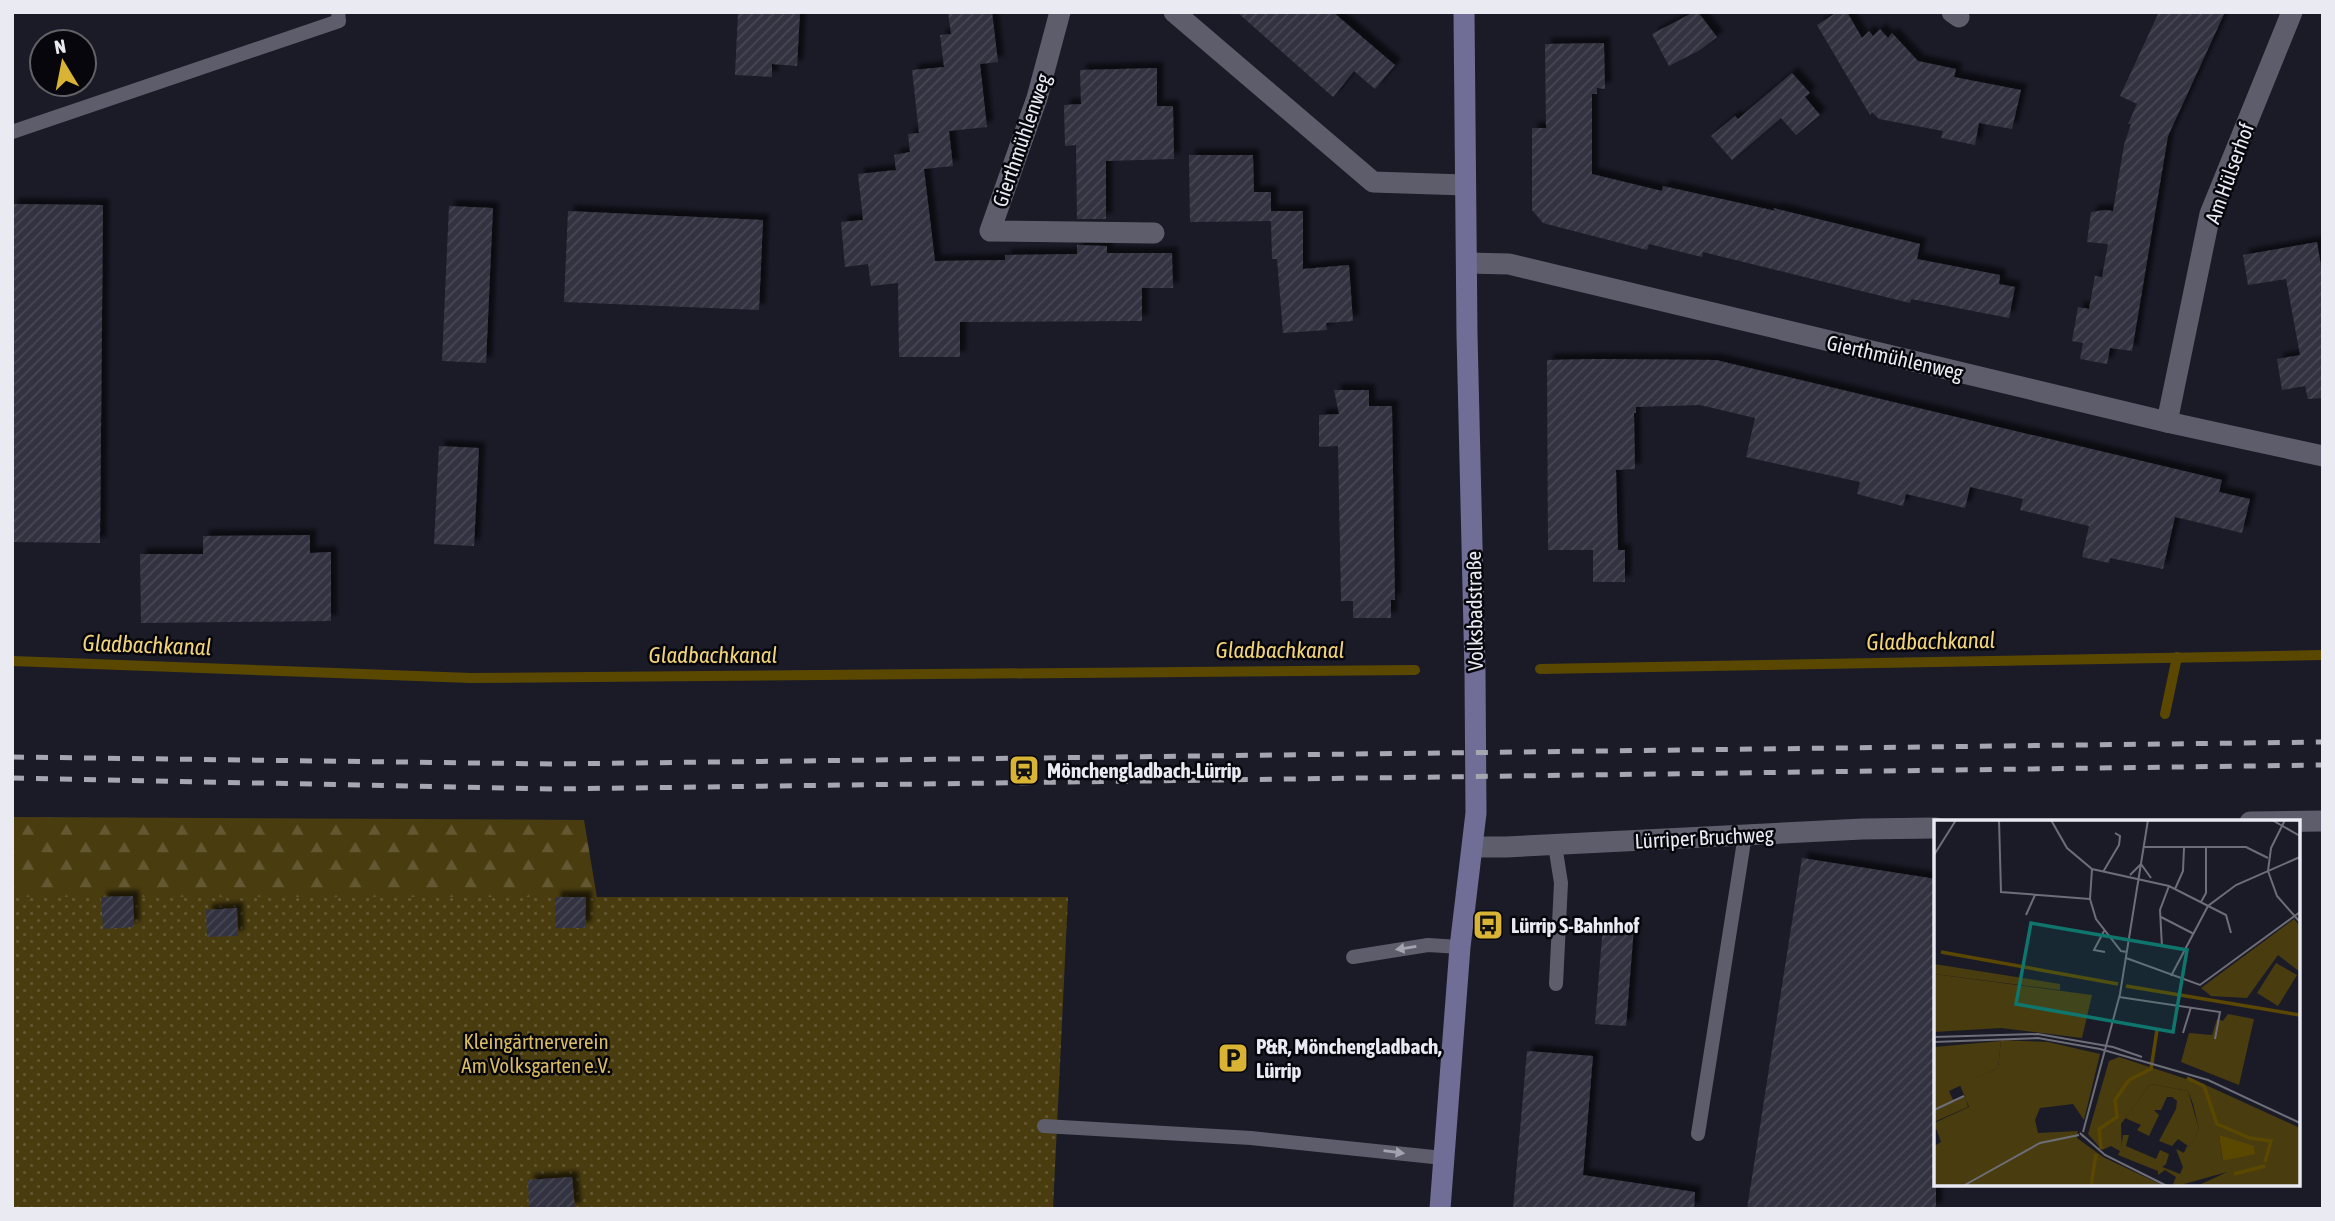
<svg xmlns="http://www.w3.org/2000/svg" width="2335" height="1221" font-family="'Asap Condensed',sans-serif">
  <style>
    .forest { fill: url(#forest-firs) }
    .garden { fill: url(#garden-dots) }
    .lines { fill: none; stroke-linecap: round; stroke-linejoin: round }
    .stream { stroke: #5b4800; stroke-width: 10 }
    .building { fill: url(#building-hatch); filter: url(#shadow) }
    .service { stroke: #5d5d6c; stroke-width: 14 }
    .minor { stroke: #5d5d6c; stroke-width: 21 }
    .secondary { stroke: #706e96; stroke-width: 21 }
    .rail { stroke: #a6a6b0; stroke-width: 5; stroke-dasharray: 12 12; stroke-linecap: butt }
    .oneway { fill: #a4a4b0 }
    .labels { text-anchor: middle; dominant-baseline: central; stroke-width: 5; stroke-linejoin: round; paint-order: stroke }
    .street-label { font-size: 21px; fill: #eaeaf3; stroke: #07060c }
    .poi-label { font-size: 21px; font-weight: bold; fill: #eaeaf3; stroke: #07060c; text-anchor: start }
    .park-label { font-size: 21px; fill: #d9bb62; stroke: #07060c }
    .water-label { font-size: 23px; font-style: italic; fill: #f1d379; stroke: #07060c }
    .inset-river { fill: none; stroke: #5b4800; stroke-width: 3.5 }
    .inset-road { fill: none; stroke: #6e6e79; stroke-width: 2 }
    .view { fill: #0f766e; fill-opacity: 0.15; stroke: #0f766e; stroke-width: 3.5 }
    .inset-edge { fill: none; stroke: #eaeaf3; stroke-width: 3.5 }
  </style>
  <defs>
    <pattern id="forest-firs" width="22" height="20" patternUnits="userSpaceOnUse" patternTransform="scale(1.75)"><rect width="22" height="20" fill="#493c0f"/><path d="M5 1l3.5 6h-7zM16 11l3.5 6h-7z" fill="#635832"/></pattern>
    <pattern id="garden-dots" width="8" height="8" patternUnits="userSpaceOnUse" patternTransform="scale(1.75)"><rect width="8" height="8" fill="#493c0f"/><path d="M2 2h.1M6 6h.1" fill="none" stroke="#635832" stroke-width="1.8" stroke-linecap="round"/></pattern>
    <pattern id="building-hatch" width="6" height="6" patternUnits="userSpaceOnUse" patternTransform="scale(1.75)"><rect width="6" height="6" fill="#333341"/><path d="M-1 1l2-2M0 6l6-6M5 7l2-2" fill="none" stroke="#474754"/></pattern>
    <filter id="shadow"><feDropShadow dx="6" dy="-6" stdDeviation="2" flood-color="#0009"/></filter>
  </defs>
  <rect width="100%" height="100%" fill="#1b1b28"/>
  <polygon class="forest" points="12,817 584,820 597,898 12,904"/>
  <polygon class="garden" points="12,897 1068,897 1053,1209 12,1209"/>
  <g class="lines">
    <g class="stream">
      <polyline points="12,661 471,678 1415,670"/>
      <polyline points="1540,669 2323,655"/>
      <polyline points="2165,714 2177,657"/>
    </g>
  </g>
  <g class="building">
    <polygon points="738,12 800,12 797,66 772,64 772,77 735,75"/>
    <polygon points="948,12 992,12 998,62 980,64 987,127 949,131 953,166 924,169 935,261 1005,260 1005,255 1077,254 1077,245 1107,246 1107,253 1172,253 1173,288 1142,288 1142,321 960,322 960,357 899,357 898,283 871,286 868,264 845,267 841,222 863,220 858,174 896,170 894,155 910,152 908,134 919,133 912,70 944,67 940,35 951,34"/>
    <polygon points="1237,12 1333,12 1395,65 1375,89 1354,71 1333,97"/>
    <polygon points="1694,12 1698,12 1717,37 1700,50 1669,66 1652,34"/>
    <polygon points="1837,12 1847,12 1862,38 1869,31 1873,36 1880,29 1888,38 1892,33 1918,61 1956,69 1954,77 2021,90 2012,129 1979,123 1975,145 1941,138 1943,131 1879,119 1872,112 1870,115 1817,25"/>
    <polygon points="2159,12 2225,12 2168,136 2132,351 2110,348 2107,364 2080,359 2083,343 2072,341 2078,307 2089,309 2095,276 2102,277 2108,244 2087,242 2091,212 2105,210 2113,211 2124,145 2131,124 2128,124 2137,104 2120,96"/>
    <polygon points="1604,43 1605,89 1597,88 1597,94 1592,94 1592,174 1662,191 1663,186 1776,211 1773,208 1920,244 1917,259 2000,275 1999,284 2015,287 2009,318 1911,299 1910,303 1703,252 1702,257 1649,244 1647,250 1543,223 1532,210 1532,128 1546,128 1545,44"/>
    <polygon points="1157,68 1157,106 1173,106 1174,159 1106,161 1106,219 1077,219 1076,145 1065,146 1064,105 1081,104 1080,70"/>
    <polygon points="1792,73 1810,93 1805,97 1820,115 1796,135 1781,118 1732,160 1711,136 1735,116 1738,119"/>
    <polygon points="1189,155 1253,155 1254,192 1271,192 1271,211 1303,211 1303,269 1349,265 1353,321 1326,323 1327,330 1283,333 1277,259 1272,259 1271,221 1190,222"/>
    <polygon points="12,204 103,205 100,543 12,542"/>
    <polygon points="449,206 493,208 486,363 442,361"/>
    <polygon points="568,211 763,220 759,310 564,302"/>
    <polygon points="2317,242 2323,278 2323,398 2308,399 2305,386 2282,390 2277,359 2300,355 2286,279 2248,285 2243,255"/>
    <polygon points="1596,359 1716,360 2222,480 2219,492 2250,499 2242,533 2175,517 2163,569 2110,558 2109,563 2082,557 2089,526 2020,510 2023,499 1970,487 1965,508 1906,494 1903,506 1857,494 1860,482 1746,457 1755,418 1700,405 1636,407 1636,413 1634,413 1635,469 1616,470 1618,550 1625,550 1625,582 1593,582 1593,550 1548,550 1547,360"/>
    <polygon points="1334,390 1369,390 1369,406 1392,406 1395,600 1391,600 1391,618 1353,618 1353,601 1341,601 1338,446 1319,447 1319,415 1339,414"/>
    <polygon points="439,446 479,448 474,546 434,544"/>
    <polygon points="310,535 310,553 331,552 331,621 141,623 140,554 203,554 203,536"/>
    <polygon points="1802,858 1936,879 1936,1209 1747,1209"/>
    <polygon points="133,896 134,927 103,929 101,897"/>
    <polygon points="555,897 586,897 585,928 555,928"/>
    <polygon points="237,908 238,936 207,937 206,910"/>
    <polygon points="1603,925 1634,927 1626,1026 1595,1024"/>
    <polygon points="1527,1051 1593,1056 1583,1175 1695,1192 1694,1209 1513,1209"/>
    <polygon points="572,1177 575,1209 529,1209 528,1180"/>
  </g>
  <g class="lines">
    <g class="service">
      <polyline points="12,132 339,21 338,12"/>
      <polyline points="1555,845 1561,883 1556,984"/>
      <polyline points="1353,957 1428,945 1460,947"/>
      <polyline points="1044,1126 1251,1138 1443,1158"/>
      <polyline points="1698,1134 1745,835"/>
    </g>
    <g class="minor">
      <polyline points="1060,12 1037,98 990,231 1154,233"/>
      <polyline points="1174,12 1373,182 1465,185"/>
      <polyline points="1952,12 1959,17"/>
      <polyline points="1467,263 1509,264 2167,422 2323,456"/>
      <polyline points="2167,422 2210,214 2292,12"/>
      <polyline points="2250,822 2323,821"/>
      <polyline points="1473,847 1506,847 1862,829 1936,828"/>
    </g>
    <polyline class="secondary" points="1440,1209 1460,947 1476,813 1475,672 1467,334 1464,12"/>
    <g class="rail">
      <polyline points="12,757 553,764 2323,742"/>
      <polyline points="12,778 553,789 2323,765"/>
    </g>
  </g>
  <defs><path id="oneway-solid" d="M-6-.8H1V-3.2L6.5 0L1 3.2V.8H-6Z" transform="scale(1.75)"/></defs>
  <g class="oneway">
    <use href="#oneway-solid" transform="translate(1406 948) rotate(171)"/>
    <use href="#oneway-solid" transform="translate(1394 1152) rotate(7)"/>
  </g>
  <defs>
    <g id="station-square" transform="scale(1.575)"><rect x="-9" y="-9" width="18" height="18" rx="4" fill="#d9b334" stroke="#07060c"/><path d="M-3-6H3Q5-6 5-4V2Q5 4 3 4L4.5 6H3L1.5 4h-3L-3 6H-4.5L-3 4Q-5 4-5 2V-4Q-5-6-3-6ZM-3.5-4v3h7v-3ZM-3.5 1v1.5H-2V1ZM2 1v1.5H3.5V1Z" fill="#111"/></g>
    <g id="bus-square" transform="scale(1.575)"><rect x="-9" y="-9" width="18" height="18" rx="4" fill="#d9b334" stroke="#07060c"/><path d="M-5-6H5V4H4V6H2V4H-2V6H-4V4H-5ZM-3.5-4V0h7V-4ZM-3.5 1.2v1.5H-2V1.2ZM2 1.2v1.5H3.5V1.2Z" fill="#111"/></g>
    <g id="parking-square" transform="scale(1.575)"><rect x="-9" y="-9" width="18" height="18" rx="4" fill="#d9b334" stroke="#07060c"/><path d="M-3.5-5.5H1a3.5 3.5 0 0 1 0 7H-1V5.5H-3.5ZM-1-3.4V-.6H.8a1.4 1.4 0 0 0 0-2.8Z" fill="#111"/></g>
  </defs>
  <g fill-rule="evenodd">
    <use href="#station-square" x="1024" y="770"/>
    <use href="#bus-square" x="1488" y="925"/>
    <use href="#parking-square" x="1233" y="1058"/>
  </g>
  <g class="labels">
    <g class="street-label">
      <text transform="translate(1021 140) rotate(-71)">Gierthmühlenweg</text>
      <text transform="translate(2229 173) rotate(-70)">Am Hülserhof</text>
      <text transform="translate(1895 357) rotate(13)">Gierthmühlenweg</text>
      <text transform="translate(1474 611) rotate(-91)">Volksbadstraße</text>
      <text transform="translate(1704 837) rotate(-3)">Lürriper Bruchweg</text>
    </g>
    <g class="poi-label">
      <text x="1047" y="770">Mönchengladbach-Lürrip</text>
      <text x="1511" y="925">Lürrip S-Bahnhof</text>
      <text x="1256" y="1046">P&amp;R, Mönchengladbach,<tspan x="1256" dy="24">Lürrip</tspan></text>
    </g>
    <g class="park-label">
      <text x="536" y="1041">Kleingärtnerverein<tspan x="536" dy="24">Am Volksgarten e.V.</tspan></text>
    </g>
    <g class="water-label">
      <text transform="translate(1931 641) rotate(-1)">Gladbachkanal</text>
      <text transform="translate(147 645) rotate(2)">Gladbachkanal</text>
      <text x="1280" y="650">Gladbachkanal</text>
      <text x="713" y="655">Gladbachkanal</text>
    </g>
  </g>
  <g transform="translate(1934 820)">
    <rect width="366" height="366" fill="#1b1b28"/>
    <path d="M 216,264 L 254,271 L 265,309 L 257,328 L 244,319 L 238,326 L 225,321 L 242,289 L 243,281 L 238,277 L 233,277 L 227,290 L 220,290 L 225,295 L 215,316 L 203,310 L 207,305 L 191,298 ZM 189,315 L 195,315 L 192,326 L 222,339 L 226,330 L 235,334 L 232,344 L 227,348 L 187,331 Z" fill="#493c0f"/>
    <path d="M 0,144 L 126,164 L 126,170 L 0,154 ZM 67,220 L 114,222 L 166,234 L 150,300 L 139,284 L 106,288 L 101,300 L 104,313 L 144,311 L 143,318 L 169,337 L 230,366 L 0,366 L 0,326 L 7,322 L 0,303 L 35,287 L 26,265 L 64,248 ZM 185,237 L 274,266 L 366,308 L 366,366 L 263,366 L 293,352 L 243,366 L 239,364 L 242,357 L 231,350 L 224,355 L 224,351 L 184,335 L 186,331 L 177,326 L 168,330 L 154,314 L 175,241 ZM 216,264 L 254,271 L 259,284 L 265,309 L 257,327 L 253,326 L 250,333 L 242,329 L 249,347 L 246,354 L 188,331 L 187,304 ZM 285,315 L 321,333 L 289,341 Z" fill="#493c0f" fill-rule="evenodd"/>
    <path d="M 360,99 L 366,106 L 366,152 L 344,135 L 313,178 L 277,176 L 267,168 ZM 0,154 L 158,175 L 148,218 L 67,208 L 0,212 ZM 67,221 L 64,248 L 15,271 L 20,282 L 31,276 L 34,287 L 0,302 L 0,227 Z" fill="#493c0f"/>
    <path d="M 342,143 L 363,155 L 344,186 L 323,173 ZM 294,194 L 320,199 L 305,265 L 247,242 L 255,213 L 278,215 L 283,199 L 289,201 Z" fill="#493c0f"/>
    <path d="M 285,315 L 320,326 L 321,334 L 289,341 Z" fill="#5b4800"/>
    <path class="inset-river" d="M 7,132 L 184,164M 192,166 L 366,195M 253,258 L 270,266 L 283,304 L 316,318 L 337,321 L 331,342M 167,329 L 165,309 L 183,297 L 181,280 L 195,260 L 217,249 L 223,210M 300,354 L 331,346M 157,366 L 162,334"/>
    <path class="inset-road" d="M 65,0 L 67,72 L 156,79M 117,0 L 133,28 L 158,49 L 235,66 L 292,95 L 297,113M 338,0 L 366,16M 351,0 L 337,28 L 334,51 L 343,76 L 366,102M 210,27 L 312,27 L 334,38M 0,35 L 22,0M 158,49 L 156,79 L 162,99 L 187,131 L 193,132M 169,52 L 185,25 L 186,16 L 181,13M 196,55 L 207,44 L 217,58M 241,69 L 249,51 L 250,28M 267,82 L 272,73 L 272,28M 92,95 L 101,75M 227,97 L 260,114M 170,111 L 160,130 L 171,132M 228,127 L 226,90 L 235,66M 192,138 L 266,165 L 366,92M 237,156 L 274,86 L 302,65 L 366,37M 185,177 L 286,192 L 281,219M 249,213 L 257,187M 0,217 L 104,214 L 179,227 L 208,237M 0,222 L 104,218 L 166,229 L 274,260 L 366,303M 171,230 L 186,174 L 214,0M 0,290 L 30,276M 149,312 L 171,230M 150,317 L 146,313 L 171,335 L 233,366M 29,366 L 106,323 L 145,315"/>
    <path class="view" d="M 97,103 L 253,130 L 239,212 L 82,184 Z"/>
    <rect width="366" height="366" class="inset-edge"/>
  </g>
  <rect width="2335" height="1221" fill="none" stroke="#eaeaf3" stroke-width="28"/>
  <g transform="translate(63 63) rotate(350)"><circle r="33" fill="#07060c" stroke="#626168" stroke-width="2"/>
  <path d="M0-5L12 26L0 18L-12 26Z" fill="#d9b334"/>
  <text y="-10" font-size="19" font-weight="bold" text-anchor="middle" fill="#eaeaf3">N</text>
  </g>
</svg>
